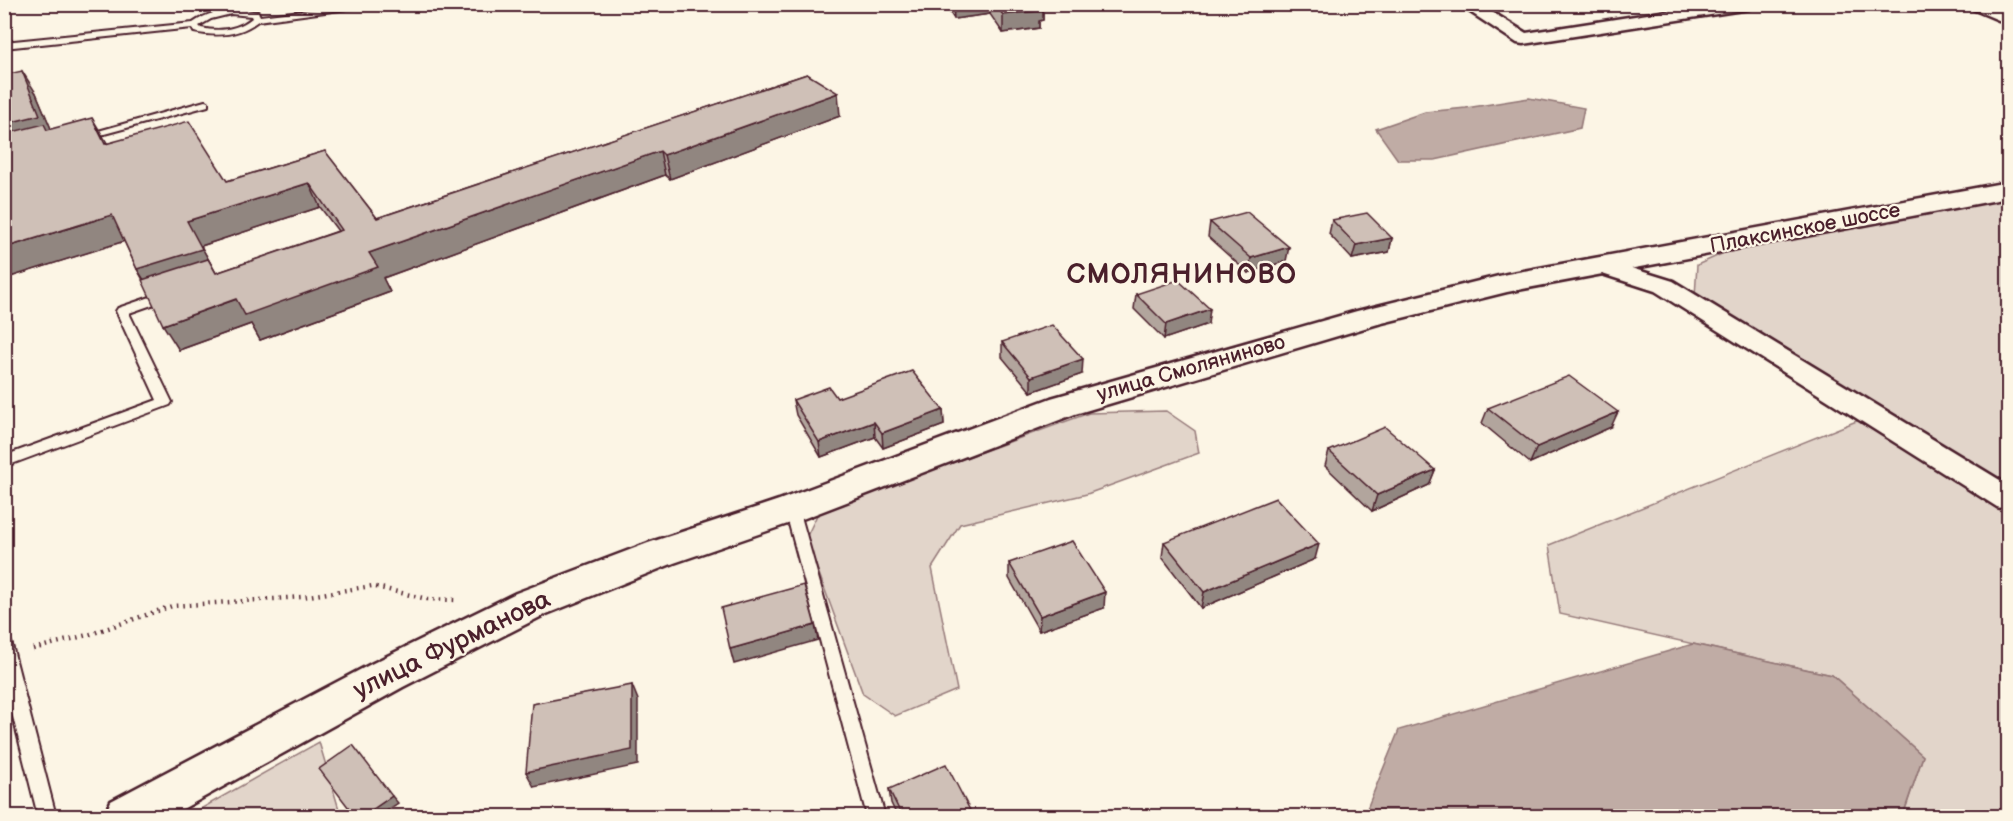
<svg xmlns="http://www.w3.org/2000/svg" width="2013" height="821" font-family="'Balsamiq Sans',sans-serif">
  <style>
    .green { fill: #e2d5ca; stroke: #967a7a; stroke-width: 1.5 }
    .water { fill: #c0aca5; stroke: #917474; stroke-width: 1.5 }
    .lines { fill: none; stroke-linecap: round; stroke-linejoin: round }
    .service-casing { stroke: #4a1f2b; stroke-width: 4 }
    .minor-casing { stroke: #4a1f2b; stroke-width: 5 }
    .secondary-casing { stroke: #4a1f2b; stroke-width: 5 }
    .path { stroke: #4a1f2b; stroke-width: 4.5; stroke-dasharray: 1.5 5; stroke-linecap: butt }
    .service { fill: #fcf5e5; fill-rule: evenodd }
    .minor { fill: #fcf5e5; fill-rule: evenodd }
    .secondary { fill: #fcf5e5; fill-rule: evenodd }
    .wall { fill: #b2a59d; stroke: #4a1f2b; stroke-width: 1.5; fill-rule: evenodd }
    .shaded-wall { fill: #918680; stroke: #4a1f2b; stroke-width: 1.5 }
    .building { fill: #cfc0b7; stroke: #4a1f2b; stroke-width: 1.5 }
    .labels { text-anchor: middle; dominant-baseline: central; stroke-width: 4.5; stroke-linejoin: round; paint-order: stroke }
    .street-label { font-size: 21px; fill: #4a1f2b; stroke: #fcf5e5 }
    .near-street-label { font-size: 26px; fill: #4a1f2b; stroke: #fcf5e5 }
    .district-label { font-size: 27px; font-weight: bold; letter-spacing: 1.5px; fill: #4a1f2b; stroke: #fcf5e5 }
  </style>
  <rect width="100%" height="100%" fill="#fcf5e5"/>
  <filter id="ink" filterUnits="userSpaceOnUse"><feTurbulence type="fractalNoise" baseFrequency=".0167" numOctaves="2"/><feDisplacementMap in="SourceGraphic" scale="12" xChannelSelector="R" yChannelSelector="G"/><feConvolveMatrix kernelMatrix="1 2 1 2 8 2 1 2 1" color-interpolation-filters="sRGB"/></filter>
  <g filter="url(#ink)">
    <g class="green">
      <polygon points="2008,199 2008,816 1903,816 1923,756 1832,675 1560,614 1549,545 1869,416 1695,296 1697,265 1762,236"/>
      <polygon points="1166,411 1195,431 1199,453 1087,494 960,524 932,568 957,690 895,716 863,694 806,538 819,511 1089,413"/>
      <polygon points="319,742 341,816 188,816"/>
    </g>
    <g class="water">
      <polygon points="1529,98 1584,108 1580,128 1435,160 1398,160 1376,129 1425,112 1466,108"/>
      <polygon points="1693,644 1832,675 1923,756 1903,815 1364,816 1399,730"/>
    </g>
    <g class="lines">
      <g class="service-casing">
        <g id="service">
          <path d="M 357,4 L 385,4 L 258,21 C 239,36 217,37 194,32 L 192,28 L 4,48 L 4,42 L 193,23 C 213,9 235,7 258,12 L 260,16 ZM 231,14 L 251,16 L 252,18 C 237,30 219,32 201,28 L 199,26 L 211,19 Z"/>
          <polygon points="205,101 208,102 208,106 82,140 77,137"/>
          <polygon points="168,291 174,295 172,298 129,313 172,402 170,405 4,467 4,456 157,400 116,311 118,308"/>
          <polygon points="792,504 797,505 799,509 885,816 867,816 785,509 787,505"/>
          <polygon points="4,638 10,640 12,645 56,816 38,816 4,681"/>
        </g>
      </g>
      <g class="minor-casing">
        <g id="minor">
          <polygon points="1458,4 1479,4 1526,33 1712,4 1757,4 1749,9 1523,44 1517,43"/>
          <polygon points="1968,4 1991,4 2008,13 2008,24 1970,8"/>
          <polygon points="1602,259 1673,281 2008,485 2008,510 1997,507 1655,291 1593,271 1590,266 1593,261"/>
        </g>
      </g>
      <g class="secondary-casing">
        <polygon id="secondary" points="2008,182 2008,198 1507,292 1378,324 1075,414 805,518 674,563 544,615 403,687 170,816 104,816 111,801 373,663 516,593 648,543 779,500 1051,398 1357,311 1507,274"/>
      </g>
      <polyline class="path" points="33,649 91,634 172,606 302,597 372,586 427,599 457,600"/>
      <use href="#service" class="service"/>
      <use href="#minor" class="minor"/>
      <use href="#secondary" class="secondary"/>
    </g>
    <g class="wall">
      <polygon points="944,4 1043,4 1043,20 1039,21 1039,28 1003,33 990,14 954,19"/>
      <path d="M 807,74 L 840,116 L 670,179 L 665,175 L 383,278 L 390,292 L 260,340 L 251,324 L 179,350 L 143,280 L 137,269 L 124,241 L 4,279 L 36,93 L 51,129 L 107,143 L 227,181 L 325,151 L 377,218 ZM 320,207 L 338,231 L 216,273 L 201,246 Z"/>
      <polygon points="1332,220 1392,238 1389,252 1352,259 1329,234"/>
      <polygon points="1210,222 1286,261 1248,273 1208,237"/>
      <polygon points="1136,294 1208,324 1164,339 1134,309"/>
      <polygon points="1002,342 1082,374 1031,392 1002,357"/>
      <polygon points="837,398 943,410 944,425 883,448 875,437 821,457 796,415 793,400"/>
      <polygon points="1488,408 1611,427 1530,463 1482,423"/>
      <polygon points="1329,451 1435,470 1429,485 1372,511 1325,466"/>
      <polygon points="1164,542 1315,559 1201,608 1162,557"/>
      <polygon points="1009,563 1104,608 1039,631 1009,578"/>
      <polygon points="889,789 973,816 897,816 891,803"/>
    </g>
    <g class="shaded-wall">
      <polygon points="953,4 990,4 990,14 954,19"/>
      <polygon points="1035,4 1043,4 1043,20 1039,21 1039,28 1003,33 1003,15"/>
      <polygon points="22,71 36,93 55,138 4,152 4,124"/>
      <polygon points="838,93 840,116 670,179 664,155"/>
      <polygon points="92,118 106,141 119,168 105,144"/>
      <polygon points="660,151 665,175 383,278 390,292 260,340 251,324 179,350 163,325"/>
      <polygon points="309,183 320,207 201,246 230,298 153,294 137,269 187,221"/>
      <polygon points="112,215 128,240 4,279 4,248"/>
      <polygon points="1392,238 1389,252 1352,259 1356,245"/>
      <polygon points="1289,247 1286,261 1248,273 1251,258"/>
      <polygon points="1210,309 1208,324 1164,339 1166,324"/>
      <polygon points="1083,359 1082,374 1031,392 1031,377"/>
      <polygon points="943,410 944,425 883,448 882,433"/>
      <polygon points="1618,412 1611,427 1530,463 1537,447"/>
      <polygon points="874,422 875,437 821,457 819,442"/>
      <polygon points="1435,470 1429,485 1372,511 1377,495"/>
      <polygon points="1319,544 1315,559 1201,608 1204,592"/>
      <polygon points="1105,592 1104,608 1039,631 1040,616"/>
      <polygon points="815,625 818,640 734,664 730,649"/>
      <polygon points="632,685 638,700 638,765 534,787 526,772"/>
      <polygon points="392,796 398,803 379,816 363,816"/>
    </g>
    <g class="building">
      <polygon points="995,4 1035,4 1040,11 1003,15"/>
      <polygon points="22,71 40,115 4,124 4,75"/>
      <polygon points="807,74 838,93 664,155 660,151 369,253 378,267 245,315 236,299 163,325 142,280 208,259 216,273 342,230 309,183 187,221 202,249 137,269 112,215 4,248 4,134 44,124 47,130 92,118 105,144 189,121 227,181 325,151 377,218"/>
      <polygon points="1247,212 1289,247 1251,258 1210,222"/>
      <polygon points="1367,213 1392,238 1356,245 1332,220"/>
      <polygon points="1178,280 1210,309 1166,324 1136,294"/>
      <polygon points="1052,325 1083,359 1031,377 1002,342"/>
      <polygon points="912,371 943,410 882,433 874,422 819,442 793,400 829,387 837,398"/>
      <polygon points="1569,376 1618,412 1537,447 1488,408"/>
      <polygon points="1385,427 1435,470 1377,495 1329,451"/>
      <polygon points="1276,498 1319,544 1204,592 1164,542"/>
      <polygon points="1072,541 1105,592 1040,616 1009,563"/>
      <polygon points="804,585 815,625 730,649 721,608"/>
      <polygon points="632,685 632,750 526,772 532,704"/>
      <polygon points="353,745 392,796 363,816 355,816 319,769"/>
      <polygon points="946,764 973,816 902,816 889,789"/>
    </g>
  </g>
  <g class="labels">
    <g class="street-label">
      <text transform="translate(1805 228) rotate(-11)">Плаксинское шоссе</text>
      <text transform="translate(1191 368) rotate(-16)">улица Смоляниново</text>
    </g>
    <g class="near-street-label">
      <text transform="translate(452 645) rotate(-26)">улица Фурманова</text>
    </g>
    <g class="district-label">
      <text x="1182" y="275">СМОЛЯНИНОВО</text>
    </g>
  </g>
  <rect width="2013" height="821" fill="none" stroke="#fcf5e5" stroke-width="24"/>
  <rect x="12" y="12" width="1989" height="797" fill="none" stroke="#4a1f2b" stroke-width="2" filter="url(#ink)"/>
</svg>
